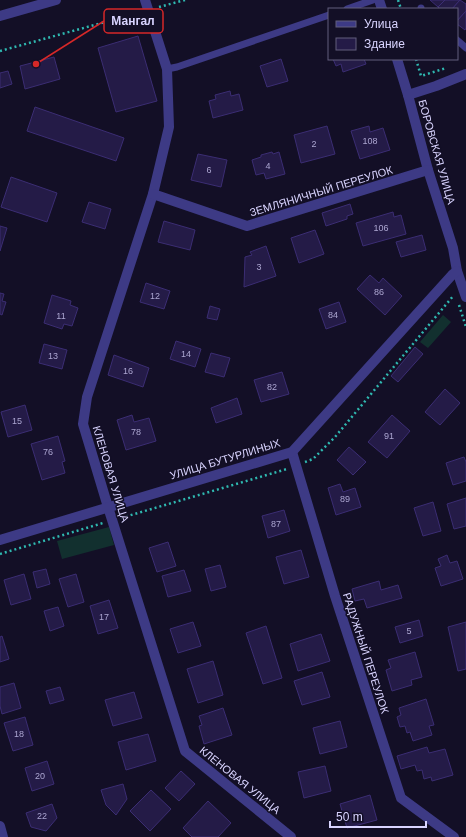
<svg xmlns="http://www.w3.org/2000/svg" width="466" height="837" font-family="Arial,sans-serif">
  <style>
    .green { fill: #12302f }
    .building { fill: #241b47; stroke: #3b2d73 }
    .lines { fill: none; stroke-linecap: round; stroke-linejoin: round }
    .path { stroke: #2fb8b0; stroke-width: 2.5; stroke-dasharray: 2 3; stroke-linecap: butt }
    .service { stroke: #3d3a85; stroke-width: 7 }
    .minor { stroke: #3d3a85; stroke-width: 10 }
    .tertiary { stroke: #3d3a85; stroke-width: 10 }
    .labels { text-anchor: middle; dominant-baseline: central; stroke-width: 3; stroke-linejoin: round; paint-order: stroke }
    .number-label { font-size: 9px; fill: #aca6d1 }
    .street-label { font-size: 11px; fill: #d9d4ff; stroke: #130f26 }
    .leader { fill: none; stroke: #d62828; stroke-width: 1.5 }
    .callout-dot { fill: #d62828; stroke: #130f26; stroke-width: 1.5 }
    .callout { fill: #130f26; stroke: #d62828; stroke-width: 1.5 }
    .callout-label { font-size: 12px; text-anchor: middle; font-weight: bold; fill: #d9d4ff }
  </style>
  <rect width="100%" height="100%" fill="#130f26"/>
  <g class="green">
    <polygon points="443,315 451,322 428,348 420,342"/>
    <polygon points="109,527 114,545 62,559 57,541"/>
  </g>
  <g class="building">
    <polygon points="430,0 445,0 438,7"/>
    <polygon points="445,0 460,0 452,9 440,9 438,7"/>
    <polygon points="460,0 466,4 466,11 457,21 457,9 452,9"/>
    <polygon points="466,11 466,28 465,30 457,24 457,21"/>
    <polygon points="138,36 157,101 116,112 98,48"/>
    <polygon points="54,57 60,79 25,89 20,66"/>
    <polygon points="281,59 288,81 267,87 260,66"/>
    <polygon points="333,59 364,59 366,64 343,72 341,64 336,66"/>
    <polygon points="8,71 12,84 0,88 0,73"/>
    <polygon points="230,91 231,96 239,94 243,110 213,118 209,101 216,99 215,95"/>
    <polygon points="35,107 124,138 116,161 27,131"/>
    <polygon points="327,126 335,154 301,163 294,135"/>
    <polygon points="369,126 370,132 383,128 390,150 360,159 351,131"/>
    <polygon points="272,152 273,154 279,152 285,174 266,179 264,173 256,175 252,160 261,157 261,155"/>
    <polygon points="198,154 227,160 221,187 191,180"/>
    <polygon points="11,177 57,193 47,222 1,207"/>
    <polygon points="89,202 111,209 105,229 82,222"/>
    <polygon points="350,204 353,214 347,216 347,219 326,226 322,213"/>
    <polygon points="393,212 394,217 401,215 406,234 363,246 356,223"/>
    <polygon points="164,221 195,230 190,250 158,242"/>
    <polygon points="0,226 7,228 0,251"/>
    <polygon points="315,230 324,254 299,263 291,238"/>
    <polygon points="422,235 426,250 401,257 396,242"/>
    <polygon points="266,246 276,276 244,287 245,257 252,255 250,252"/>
    <polygon points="370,275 379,283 383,278 402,296 385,315 357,289"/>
    <polygon points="146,283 170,291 164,309 140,302"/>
    <polygon points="0,293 4,294 2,301 6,302 2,315 0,314"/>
    <polygon points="52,295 71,301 70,305 78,308 72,326 64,324 62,329 44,323"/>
    <polygon points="339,302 346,322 326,329 319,309"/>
    <polygon points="210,306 220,309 217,320 207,318"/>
    <polygon points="176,341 201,349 195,367 170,359"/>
    <polygon points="44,344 67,350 62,369 39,363"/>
    <polygon points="415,347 423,354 398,382 391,376"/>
    <polygon points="211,353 230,358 224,377 205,372"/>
    <polygon points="114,355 149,368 143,387 108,375"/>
    <polygon points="282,372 289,394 261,402 254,380"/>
    <polygon points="445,389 460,403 440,425 425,412"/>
    <polygon points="237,398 242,414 216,423 211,408"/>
    <polygon points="25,405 32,430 8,437 1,412"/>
    <polygon points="132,415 134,422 149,418 156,441 126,450 117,420"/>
    <polygon points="392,415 410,431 387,458 368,442"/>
    <polygon points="58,436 65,461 62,462 65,473 42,480 31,444"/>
    <polygon points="349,447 366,462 353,475 337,460"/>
    <polygon points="464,457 466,462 466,481 453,485 446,463"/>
    <polygon points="340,484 343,492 355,488 361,507 336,515 328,488"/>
    <polygon points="466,498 466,526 454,529 447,504"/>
    <polygon points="433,502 441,531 423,536 414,508"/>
    <polygon points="284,510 290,531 268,538 262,516"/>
    <polygon points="168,542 176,566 157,572 149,548"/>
    <polygon points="301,550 309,577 284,584 276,557"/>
    <polygon points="447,555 450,563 457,561 463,579 441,586 435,568 441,566 438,559"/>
    <polygon points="220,565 226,587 211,591 205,569"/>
    <polygon points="46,569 50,584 37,588 33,572"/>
    <polygon points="184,570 191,591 168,597 162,576"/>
    <polygon points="24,574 31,599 11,605 4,580"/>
    <polygon points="76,574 84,602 68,607 59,579"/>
    <polygon points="379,581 381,590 398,585 402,598 367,608 364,599 355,601 352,589"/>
    <polygon points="109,600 118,628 98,634 90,606"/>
    <polygon points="58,607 64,626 50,631 44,611"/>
    <polygon points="419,620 423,636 400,643 395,627"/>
    <polygon points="193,622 201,646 178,653 170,629"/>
    <polygon points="466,622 466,669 458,671 448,627"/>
    <polygon points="266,626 282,678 263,684 246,633"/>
    <polygon points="321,634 330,661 298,671 290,644"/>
    <polygon points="2,636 9,659 0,662 0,637"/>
    <polygon points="415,652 422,677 411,680 412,685 392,691 386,670 391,668 388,660"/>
    <polygon points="213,661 223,695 198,703 187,669"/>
    <polygon points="322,672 330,697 302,705 294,681"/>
    <polygon points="14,683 21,708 2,714 0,706 0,687"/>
    <polygon points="60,687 64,700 50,704 46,691"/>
    <polygon points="134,692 142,718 113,726 105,700"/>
    <polygon points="426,699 434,725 429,726 432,735 413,741 410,732 407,733 405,726 400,727 397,717 401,715 399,708"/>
    <polygon points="223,708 232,735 204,744 199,726 202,725 199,716"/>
    <polygon points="25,717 33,745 13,751 4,723"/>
    <polygon points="340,721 347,747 320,754 313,728"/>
    <polygon points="148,734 156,761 126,770 118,742"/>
    <polygon points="427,747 429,753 445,749 453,775 432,781 431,777 424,779 422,770 417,771 415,765 401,769 397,756"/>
    <polygon points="47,761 54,784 32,791 25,768"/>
    <polygon points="325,766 331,791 304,798 298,772"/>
    <polygon points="181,771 195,784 179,801 165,788"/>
    <polygon points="123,784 127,799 116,815 106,805 101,790"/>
    <polygon points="151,790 171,809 150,831 130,811"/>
    <polygon points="370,795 377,820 347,828 340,804"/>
    <polygon points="208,801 231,823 218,837 192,837 183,828"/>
    <polygon points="52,804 57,818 46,831 31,827 26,813"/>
  </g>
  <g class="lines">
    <g class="path">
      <polyline points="398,0 401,9"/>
      <polyline points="159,7 185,0"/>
      <polyline points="0,51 138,13"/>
      <polyline points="416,59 421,76 446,68"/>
      <polyline points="459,305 466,327"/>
      <polyline points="305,462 313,459 335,437 454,295"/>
      <polyline points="121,518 287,469"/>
      <polyline points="0,554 103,523"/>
    </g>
    <g class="service">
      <polyline points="421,8 421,9"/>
      <polyline points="347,9 373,0"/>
      <polyline points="457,40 466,48"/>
      <polyline points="167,69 177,67 329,15"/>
    </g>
    <g class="minor">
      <polyline points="145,0 167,69 169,127 153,194 87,397 83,424 108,507 185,751 291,837"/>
      <polyline points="379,0 382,9"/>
      <polyline points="397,59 408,95 428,170 453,248 457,271 466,297"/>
      <polyline points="408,95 436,86 466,74"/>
      <polyline points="153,194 247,226 428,170"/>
      <polyline points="292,452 335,596 401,798 454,837"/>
      <polyline points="0,540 292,452 452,275 457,271"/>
      <polyline points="0,826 3,837"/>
    </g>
    <polyline class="tertiary" points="0,16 56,0"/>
  </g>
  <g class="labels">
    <g class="number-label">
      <text x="370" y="141">108</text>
      <text x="314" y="144">2</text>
      <text x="268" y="166">4</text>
      <text x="209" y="170">6</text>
      <text x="381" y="228">106</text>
      <text x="259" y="267">3</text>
      <text x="379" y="292">86</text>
      <text x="155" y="296">12</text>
      <text x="333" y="315">84</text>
      <text x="61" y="316">11</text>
      <text x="186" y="354">14</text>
      <text x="53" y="356">13</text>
      <text x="128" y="371">16</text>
      <text x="272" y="387">82</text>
      <text x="17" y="421">15</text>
      <text x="136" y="432">78</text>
      <text x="389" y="436">91</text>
      <text x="48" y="452">76</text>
      <text x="345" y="499">89</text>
      <text x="276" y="524">87</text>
      <text x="104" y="617">17</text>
      <text x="409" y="631">5</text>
      <text x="19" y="734">18</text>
      <text x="40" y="776">20</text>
      <text x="42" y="816">22</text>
    </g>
    <g class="street-label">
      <text transform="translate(437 152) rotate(74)">БОРОВСКАЯ УЛИЦА</text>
      <text transform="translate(321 191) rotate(-17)">ЗЕМЛЯНИЧНЫЙ ПЕРЕУЛОК</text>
      <text transform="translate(225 459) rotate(-17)">УЛИЦА БУТУРЛИНЫХ</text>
      <text transform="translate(111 474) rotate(73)">КЛЕНОВАЯ УЛИЦА</text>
      <text transform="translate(366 653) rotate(72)">РАДУЖНЫЙ ПЕРЕУЛОК</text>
      <text transform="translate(240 780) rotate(39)">КЛЕНОВАЯ УЛИЦА</text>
    </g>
  </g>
  <path class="leader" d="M36 64L104 21"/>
  <circle class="callout-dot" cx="36" cy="64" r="4"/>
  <rect class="callout" x="104" y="9" width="59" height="24" rx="4"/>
  <g class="callout-label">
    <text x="133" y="25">Мангал</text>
  </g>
  <rect x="328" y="8" width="130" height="52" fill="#130f26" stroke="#625e7d"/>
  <rect x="336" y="21" width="20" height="6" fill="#3d3a85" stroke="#625e7d"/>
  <text x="364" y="28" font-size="12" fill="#d9d4ff">Улица</text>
  <rect x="336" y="38" width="20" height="12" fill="#241b47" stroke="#625e7d"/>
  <text x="364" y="48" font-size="12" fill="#d9d4ff">Здание</text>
  <path d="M330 821v6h96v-6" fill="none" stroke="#d9d4ff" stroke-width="2"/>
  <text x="336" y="821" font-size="12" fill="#d9d4ff" stroke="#130f26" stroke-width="3" paint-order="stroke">50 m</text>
</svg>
